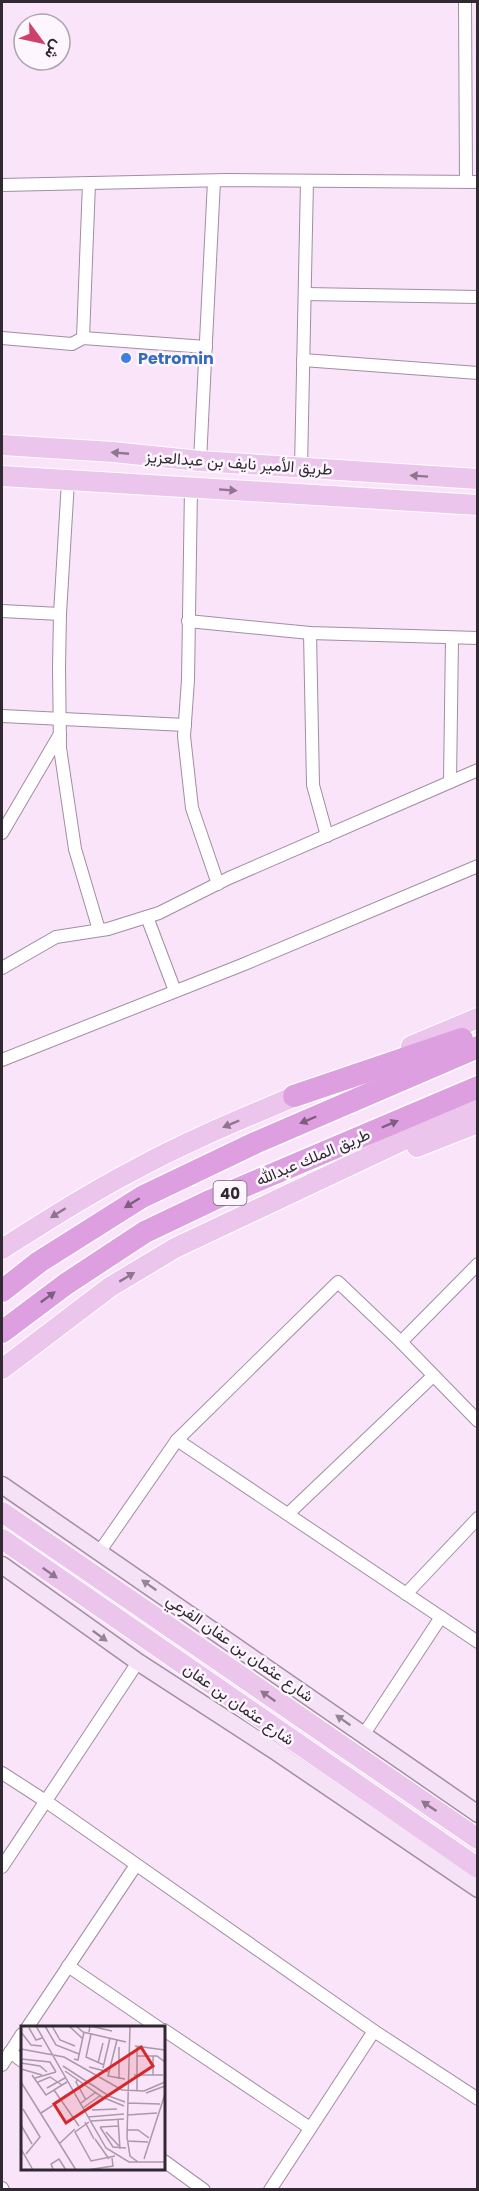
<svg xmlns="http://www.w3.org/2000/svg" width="479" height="2191" font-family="Poppins,Vazirmatn,sans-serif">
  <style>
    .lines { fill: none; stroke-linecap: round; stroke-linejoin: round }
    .street-casing { stroke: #a18ea1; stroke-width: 14 }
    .secondary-casing { stroke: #a18ea1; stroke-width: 19 }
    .primary-casing { stroke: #fff; stroke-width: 22 }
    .highway-casing { stroke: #fff; stroke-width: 25 }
    .street { stroke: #fff; stroke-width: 12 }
    .secondary { stroke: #f5e2f6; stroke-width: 16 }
    .primary { stroke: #ebc5ec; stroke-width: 20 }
    .highway { stroke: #dd9fe0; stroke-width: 22 }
    .oneway { fill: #8e778e }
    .oneway2 { fill: #7e5e80 }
    .oneway3 { fill: #938694 }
    .shop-dot { fill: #3f7fe0; stroke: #fef6fe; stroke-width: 2 }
    .labels { text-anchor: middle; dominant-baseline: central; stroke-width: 5; stroke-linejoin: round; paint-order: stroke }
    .shield { fill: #fef6fe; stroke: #6e666e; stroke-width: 1.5 }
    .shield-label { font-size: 15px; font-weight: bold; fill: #312931 }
    .shop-label { font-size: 16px; font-weight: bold; fill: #366cbe; stroke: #fef6fe; text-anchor: start }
    .street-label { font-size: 16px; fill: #312931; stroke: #fef6fe }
    .inset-road { fill: none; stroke: #a999a9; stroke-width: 1.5 }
    .view { fill: #d62828; fill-opacity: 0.15; stroke: #d62828; stroke-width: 3 }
    .inset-edge { fill: none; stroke: #312931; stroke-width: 3 }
  </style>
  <rect width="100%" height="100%" fill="#f9e4f9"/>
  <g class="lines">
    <g class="street-casing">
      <g id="street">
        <polyline points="465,2 466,182"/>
        <polyline points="2,185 226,180 478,182"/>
        <polyline points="305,294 478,297"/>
        <polyline points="2,338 72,344 83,338 206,347"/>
        <polyline points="83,338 89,183"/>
        <polyline points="303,360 478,373"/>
        <polyline points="200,461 214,181"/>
        <polyline points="301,468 307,181"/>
        <polyline points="68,481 60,614 59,667 60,748 75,849 99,930"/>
        <polyline points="191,488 188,680 184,736 192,808 218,884"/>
        <polyline points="2,611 60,614"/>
        <polyline points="188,621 310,633 478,638"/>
        <polyline points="310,633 313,785 327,836"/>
        <polyline points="2,716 185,725"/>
        <polyline points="450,782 452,638"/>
        <polyline points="2,833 60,734"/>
        <polyline points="147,917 175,991"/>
        <polyline points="2,968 56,937 108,929 159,913 229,878 478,770"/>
        <polyline points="2,1060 242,965 478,866"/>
        <polyline points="401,1342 478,1264"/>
        <polyline points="177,1440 478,1642"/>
        <polyline points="288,1514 433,1376"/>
        <polyline points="100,1551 177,1440 338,1282 401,1342 478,1421"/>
        <polyline points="406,1594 478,1518"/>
        <polyline points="364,1734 441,1617"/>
        <polyline points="2,1773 47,1802 374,2031 478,2099"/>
        <polyline points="2,1867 138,1662"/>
        <polyline points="68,1966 159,2028"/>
        <polyline points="27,2028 136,1865"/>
        <polyline points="164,2030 310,2128"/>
        <polyline points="10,2052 22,2061"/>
        <polyline points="2,2065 22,2034"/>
        <polyline points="164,2161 204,2190"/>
        <polyline points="2,2188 3,2190"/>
        <polyline points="270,2190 374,2031"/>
      </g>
    </g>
    <g class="secondary-casing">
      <g id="secondary">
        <polyline points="2,1485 478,1814"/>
        <polyline points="2,1565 138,1662 275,1751 478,1889"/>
      </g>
    </g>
    <g class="primary-casing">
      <g id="primary">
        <polyline points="2,445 113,452 200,461 478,479"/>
        <polyline points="2,476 478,505"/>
        <polyline points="411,1046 478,1018"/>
        <polyline points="417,1147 478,1123"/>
        <path d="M 2,1249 C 46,1221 90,1193 136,1169 C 191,1139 249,1116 307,1091"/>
        <polyline points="2,1369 110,1287 175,1248 478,1105"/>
        <polyline points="2,1512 478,1839"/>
        <polyline points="2,1539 478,1868"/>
      </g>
    </g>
    <g class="highway-casing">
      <g id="highway">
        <polyline points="294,1096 462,1039"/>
        <polyline points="2,1291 39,1262 142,1197 255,1143 478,1047"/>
        <polyline points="2,1332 66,1284 145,1232 212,1200 478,1087"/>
      </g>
    </g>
    <use href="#street" class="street"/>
    <use href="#secondary" class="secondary"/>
    <use href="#primary" class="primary"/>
    <use href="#highway" class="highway"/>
  </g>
  <defs><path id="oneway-solid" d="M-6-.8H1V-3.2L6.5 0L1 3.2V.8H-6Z" transform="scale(1.5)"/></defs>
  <g class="oneway">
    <use href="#oneway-solid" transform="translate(120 453) rotate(-175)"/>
    <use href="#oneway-solid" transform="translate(419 476) rotate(-176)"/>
    <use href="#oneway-solid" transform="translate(228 490) rotate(4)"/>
    <use href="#oneway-solid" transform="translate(231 1124) rotate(157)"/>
    <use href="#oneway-solid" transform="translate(58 1213) rotate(148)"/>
    <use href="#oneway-solid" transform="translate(127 1277) rotate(-31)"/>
    <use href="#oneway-solid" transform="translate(50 1573) rotate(35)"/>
    <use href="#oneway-solid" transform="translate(268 1696) rotate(-145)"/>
    <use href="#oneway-solid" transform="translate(429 1806) rotate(-146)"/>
  </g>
  <g class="oneway2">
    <use href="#oneway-solid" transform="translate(308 1120) rotate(157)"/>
    <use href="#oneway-solid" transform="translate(390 1124) rotate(-23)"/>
    <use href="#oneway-solid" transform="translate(132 1203) rotate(148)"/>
    <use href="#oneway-solid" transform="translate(48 1297) rotate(-36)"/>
  </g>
  <g class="oneway3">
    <use href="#oneway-solid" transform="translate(149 1585) rotate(-145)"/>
    <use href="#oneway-solid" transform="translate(100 1636) rotate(36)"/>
    <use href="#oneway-solid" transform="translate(343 1720) rotate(-145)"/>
  </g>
  <circle class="shop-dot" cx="126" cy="358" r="6"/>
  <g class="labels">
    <rect class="shield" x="213.5" y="1181" width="33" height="24" rx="4.5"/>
    <g class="shield-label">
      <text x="230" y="1193">40</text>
    </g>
    <g class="shop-label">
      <text x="138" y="358">Petromin</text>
    </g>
    <g class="street-label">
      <text transform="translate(239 463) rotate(4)">طريق الأمير نايف بن عبدالعزيز</text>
      <text transform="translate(313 1157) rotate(-23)">طريق الملك عبدالله</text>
      <text transform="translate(240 1648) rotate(35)">شارع عثمان بن عفان الفرعي</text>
      <text transform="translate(239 1704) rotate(35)">شارع عثمان بن عفان</text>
    </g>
  </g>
  <g transform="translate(21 2026)">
    <rect width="144" height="144" fill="#f9e4f9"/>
    <path class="inset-road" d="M 15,0 L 85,122 L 108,136 L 144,136M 24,0 L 35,19 L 58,28M 31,0 L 39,14 L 54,20M 48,0 L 62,13M 55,0 L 62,6 L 105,16M 109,0 L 106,111 L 109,130 L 117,136M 8,2 L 15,14 L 21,12M 0,6 L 10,19 L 21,20M 68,6 L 69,0 L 91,5M 70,8 L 65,31 L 83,39M 96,14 L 87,50 L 104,53M 114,20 L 144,24M 0,23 L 43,31 L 101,64 L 123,65 L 144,56M 116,30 L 136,30 L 144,36M 0,33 L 29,36 L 35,46M 53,33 L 57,34 L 63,6M 0,37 L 19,40 L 26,46M 77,37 L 82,17M 42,40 L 88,70 L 104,76M 68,41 L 88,46M 82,42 L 89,12M 0,43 L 21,49M 44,45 L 81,71 L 103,80M 11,49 L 25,69 L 46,56M 113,49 L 142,49M 132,49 L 132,30M 14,52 L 35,46M 57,53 L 55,56 L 65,74M 98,53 L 98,21M 0,56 L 55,144M 17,56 L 29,51 L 41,59M 26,62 L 44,52M 33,64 L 58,100M 116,64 L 116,20M 125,67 L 144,60M 60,77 L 75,66M 107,77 L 139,78M 62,82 L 80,69M 2,83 L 19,111 L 5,128M 71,84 L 96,83M 20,87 L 40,74M 106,89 L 136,87M 67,91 L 103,88M 97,93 L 99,123M 70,95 L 103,93M 64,96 L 73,113M 68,96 L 54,106 L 70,135 L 94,130M 0,99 L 11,118M 79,101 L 92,121 L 105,122M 79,101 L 97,100M 106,104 L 117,104 L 128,112M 85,106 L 98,120M 74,113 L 88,133M 106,115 L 127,116M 38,118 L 54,103M 0,123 L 12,144M 123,133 L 144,68M 32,143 L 30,138 L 38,133 L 45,144M 66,144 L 92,140 L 91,132"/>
    <path class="view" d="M 120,21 L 132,40 L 45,97 L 33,78 Z"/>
    <rect width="144" height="144" class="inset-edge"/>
  </g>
  <rect width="479" height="2191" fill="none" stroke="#312931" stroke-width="6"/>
  <g transform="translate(42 42) rotate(123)"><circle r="28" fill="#fef6fe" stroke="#aca4ac" stroke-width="1.5"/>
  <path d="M0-4.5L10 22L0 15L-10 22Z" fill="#d0416a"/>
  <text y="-9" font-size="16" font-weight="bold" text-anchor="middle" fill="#312931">ش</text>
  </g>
</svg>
